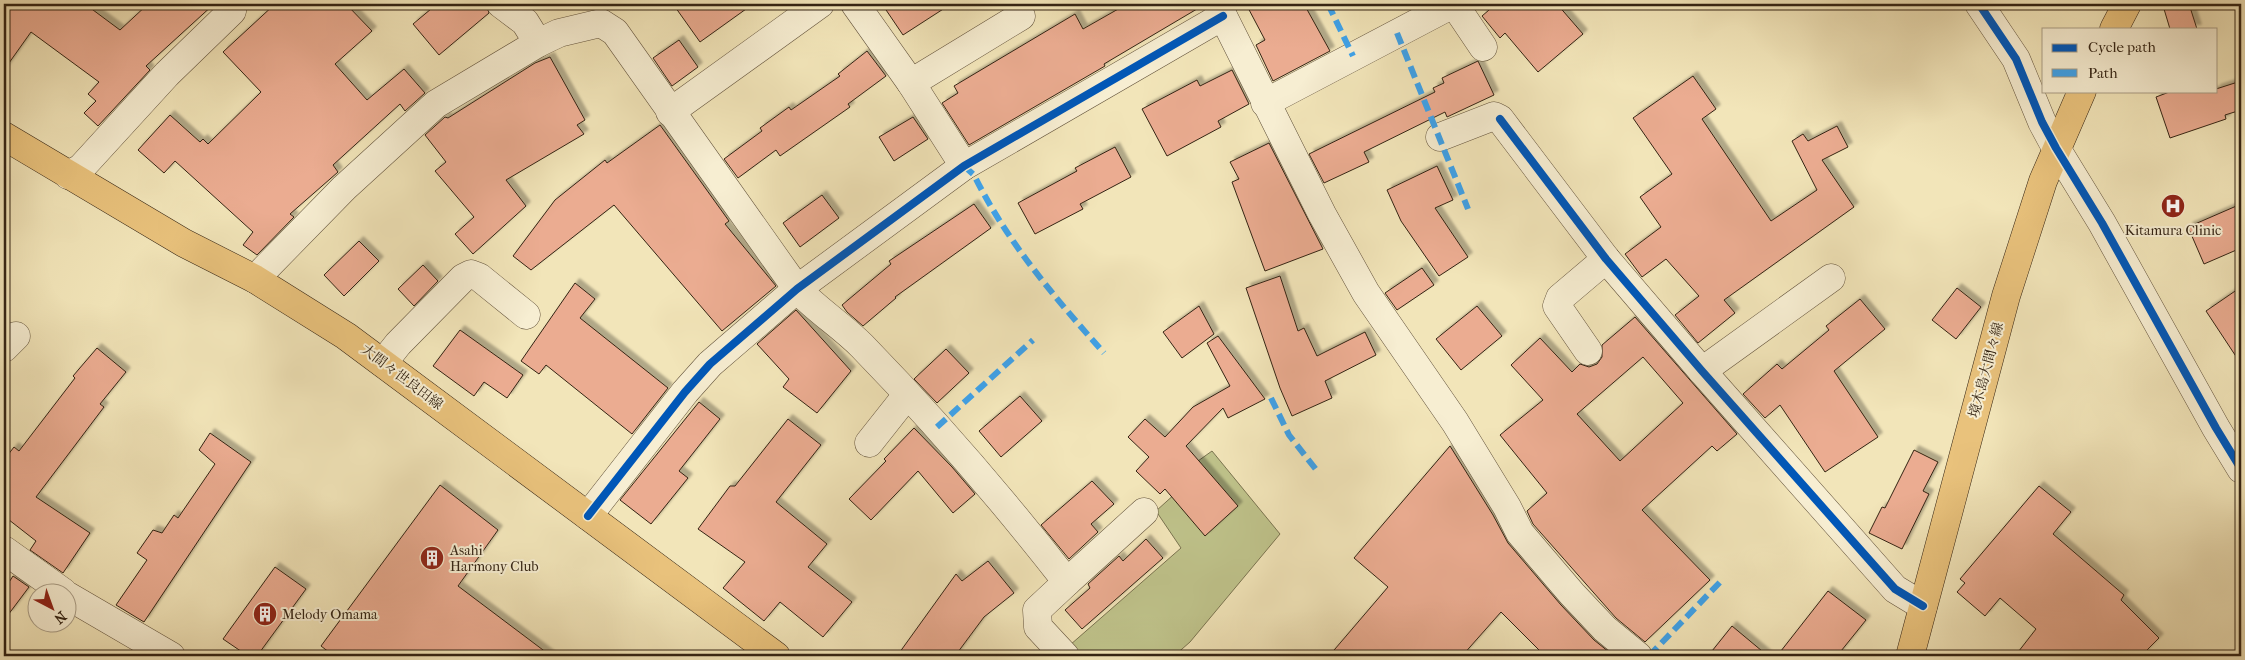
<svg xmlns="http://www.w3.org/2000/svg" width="2245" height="660" font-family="'IM FELL French Canon','Noto Serif JP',serif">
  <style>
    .green { fill: #bfc38b; stroke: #7a7450 }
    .building { fill: #ebac91; stroke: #342414; fill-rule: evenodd; filter: url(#shadow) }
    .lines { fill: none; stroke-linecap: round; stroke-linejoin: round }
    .minor-casing { stroke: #64543d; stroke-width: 29 }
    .major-casing { stroke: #342414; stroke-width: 29 }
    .minor { stroke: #f7eed2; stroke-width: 28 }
    .major { stroke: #e9c27c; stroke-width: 28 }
    .quiet { stroke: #3ea2ea; stroke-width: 6; stroke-dasharray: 12 6; stroke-linecap: butt }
    .cycleway-casing { stroke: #f7eed2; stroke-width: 11 }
    .cycleway { stroke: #0057b8; stroke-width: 8 }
    .labels { text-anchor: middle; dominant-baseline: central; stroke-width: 4; stroke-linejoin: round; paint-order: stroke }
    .poi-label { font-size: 14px; fill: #342414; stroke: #f7eed2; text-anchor: start }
    .street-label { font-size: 14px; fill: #342414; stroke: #f7eed2 }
  </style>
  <defs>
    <filter id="shadow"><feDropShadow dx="4.5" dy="-4.5" stdDeviation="1" flood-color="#0004"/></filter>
  </defs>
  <rect width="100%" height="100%" fill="#f2e5b9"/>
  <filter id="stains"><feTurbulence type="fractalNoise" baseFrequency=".004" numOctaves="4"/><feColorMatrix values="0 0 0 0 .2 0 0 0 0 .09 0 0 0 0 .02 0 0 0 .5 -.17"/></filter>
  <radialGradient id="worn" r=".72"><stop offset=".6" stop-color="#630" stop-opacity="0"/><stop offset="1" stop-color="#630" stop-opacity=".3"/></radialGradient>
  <polygon class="green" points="1212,451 1280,534 1190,642 1174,656 1080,656 1070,645 1181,548 1156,511 1197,474 1198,461"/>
  <g class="building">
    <polygon points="4,4 85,4 120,30 148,4 214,4 146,66 150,70 98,126 84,113 96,101 88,94 99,82 31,32 4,70"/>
    <polygon points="275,4 346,4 372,31 335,64 367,100 404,69 425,93 405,111 400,104 333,165 338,172 290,214 294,217 257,255 243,245 253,232 175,161 164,173 138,150 170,115 200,142 203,139 208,144 261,92 223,52"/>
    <polygon points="437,4 486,4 489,13 439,55 413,24"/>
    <polygon points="673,4 753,4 700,42"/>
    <polygon points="882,4 951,4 903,35"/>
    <polygon points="1127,4 1201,4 1202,6 1104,64 1105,66 969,145 942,103 958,93 954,86 1075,14 1083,29"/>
    <polygon points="1246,4 1304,4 1330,51 1273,81 1256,45 1265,40"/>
    <polygon points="1496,4 1557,4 1583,34 1538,72 1505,33 1500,38 1482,16"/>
    <polygon points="2179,4 2189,4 2197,29 2170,29 2164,9"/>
    <polygon points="679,40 698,67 672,86 653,58"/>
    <polygon points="867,51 886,76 848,104 850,107 780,156 776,150 738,178 724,159 762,131 760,128 789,107 791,110 840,76 838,74"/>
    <polygon points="550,57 585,120 577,125 584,134 506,180 526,206 473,254 455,234 474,217 435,171 446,162 425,135 445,117 448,118 535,63"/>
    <polygon points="1478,61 1494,95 1447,117 1445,112 1364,152 1369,162 1324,183 1309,154 1435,92 1433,88 1444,83 1442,78"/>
    <polygon points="1232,70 1249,104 1218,121 1221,127 1167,156 1142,109 1197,80 1200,86"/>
    <polygon points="1693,76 1716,109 1702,119 1771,221 1817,190 1792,141 1803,134 1808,141 1837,126 1848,147 1822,160 1854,207 1724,300 1735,313 1698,343 1675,315 1699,296 1666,259 1642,277 1625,254 1661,227 1640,197 1672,174 1633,118"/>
    <polygon points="2241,81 2241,110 2225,115 2226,119 2170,138 2156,97 2172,91 2216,91 2216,89"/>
    <polygon points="913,117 928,139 894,161 879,137"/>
    <polygon points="660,125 729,221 725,224 776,286 722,331 614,205 531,270 513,256 555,200 605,160 607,163"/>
    <polygon points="1269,143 1323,249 1265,271 1232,182 1239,179 1230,162"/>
    <polygon points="1115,147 1131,177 1080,204 1083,209 1035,234 1018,203 1077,171 1075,168"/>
    <polygon points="1437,166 1453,200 1435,208 1468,257 1439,276 1401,221 1387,190"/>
    <polygon points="822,195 839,218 800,247 783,223"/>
    <polygon points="974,204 991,228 895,297 896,298 863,326 847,312 842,305 891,264 889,261"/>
    <polygon points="2241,204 2241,248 2204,264 2188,227"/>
    <polygon points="359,241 379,261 344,296 324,275"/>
    <polygon points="423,265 438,281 414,306 398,289"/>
    <polygon points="1422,268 1434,285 1397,310 1385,293"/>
    <polygon points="1280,276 1298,331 1304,328 1317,356 1365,332 1376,355 1325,381 1332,398 1292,416 1280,388 1246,288"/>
    <polygon points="575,283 595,299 580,318 668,388 632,434 546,365 539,374 521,361"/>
    <polygon points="2241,287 2241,364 2206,311"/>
    <polygon points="1957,288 1981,307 1956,339 1932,320"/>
    <polygon points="1860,299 1885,329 1834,371 1878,437 1825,472 1780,405 1765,418 1743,394 1777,364 1782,369 1829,330 1826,326"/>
    <polygon points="1199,306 1214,334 1182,358 1163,332"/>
    <polygon points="1477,306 1502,336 1461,370 1436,339"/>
    <polygon points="796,310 851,371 817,413 783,387 789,379 757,344"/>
    <path d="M 1635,317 L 1737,434 L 1717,451 L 1712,446 L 1642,510 L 1710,580 L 1645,642 L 1616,618 L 1533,524 L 1527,511 L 1547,493 L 1500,435 L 1543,400 L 1511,365 L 1540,338 L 1572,372 L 1580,364 L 1589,367 L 1597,364 L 1602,357 L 1602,345 ZM 1643,357 L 1683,403 L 1620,461 L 1577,414 Z"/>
    <polygon points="460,330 523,375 507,398 484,382 474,396 433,366"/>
    <polygon points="1218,336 1265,399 1228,418 1223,408 1186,446 1238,506 1205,536 1165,489 1160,494 1136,471 1149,457 1128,437 1145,419 1165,437 1193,407 1230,386 1207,343"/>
    <polygon points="97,348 126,372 100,404 104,407 36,497 90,533 63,573 30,550 36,541 4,516 4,460 14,447 19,451 75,378 73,376"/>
    <polygon points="946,349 969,373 937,403 914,379"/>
    <polygon points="1020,396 1042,421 1001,457 979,431"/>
    <polygon points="699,402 720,419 679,471 688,478 651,524 620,500"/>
    <polygon points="788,419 821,445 776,502 827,544 808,567 852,602 823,637 780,602 764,621 723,588 745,562 698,529 730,486 735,486"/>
    <polygon points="914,428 952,467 975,494 953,513 918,471 871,520 849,499 886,461 884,459"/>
    <polygon points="210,433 251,462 144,622 116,605 147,560 137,553 153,530 162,533 174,515 178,518 215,464 199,450"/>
    <polygon points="1450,446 1493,515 1508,543 1561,605 1594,640 1614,656 1545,656 1501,612 1462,656 1329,656 1388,587 1354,558"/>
    <polygon points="1914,450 1938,462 1923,491 1929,494 1902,549 1869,533 1882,507 1885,508"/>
    <polygon points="1092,481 1114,504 1091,524 1098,532 1069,559 1041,525"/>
    <polygon points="440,485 498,530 458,586 551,656 334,656 321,646"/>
    <polygon points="2039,486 2071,512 2053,534 2124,595 2121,600 2159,638 2141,656 2015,656 2036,629 2000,598 1985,616 1957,592 1965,583 1960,579"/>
    <polygon points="1146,539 1163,558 1082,629 1065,610 1090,588 1088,584 1119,556 1123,561"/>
    <polygon points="988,561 1014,593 984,617 955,656 897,656 956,574 962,581"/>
    <polygon points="275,567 306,589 257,656 248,656 223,639"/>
    <polygon points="13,576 29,587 8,615 4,612 4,590"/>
    <polygon points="1828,591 1866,620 1837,656 1777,656"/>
    <polygon points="1732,626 1768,656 1708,656"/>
  </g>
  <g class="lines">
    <g class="minor-casing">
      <g id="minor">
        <polyline points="501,4 525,22 538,43"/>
        <polyline points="855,4 911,83 964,166"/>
        <polyline points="1217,4 1322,214 1366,293 1455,422 1507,507 1520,533 1572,594 1605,629 1638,656"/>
        <polyline points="1454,4 1483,47"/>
        <polyline points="1979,4 2016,59 2042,122 2056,148 2102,223 2216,428 2241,469"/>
        <polyline points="911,83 1021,16"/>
        <polyline points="1265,103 1453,4"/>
        <polyline points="670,112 820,4"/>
        <polyline points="1440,137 1494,116 1500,119 1606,259 1702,371 1895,589 1923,606"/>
        <polyline points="68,175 81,168 167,74 232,11 233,4"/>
        <path d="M 255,279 L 344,188 L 436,104 L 538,43 L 559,33 L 601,23 L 615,32 L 797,289 C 817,310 842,326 862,346 C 935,421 1003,500 1067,582 L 1144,512"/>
        <polyline points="4,348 16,336"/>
        <polyline points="1588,351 1557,306 1560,298 1606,259"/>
        <polyline points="383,363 398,344 463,278 471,274 479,277 526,315"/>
        <polyline points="1702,371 1831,278"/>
        <polyline points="869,443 907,395"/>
        <polyline points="588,516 685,392 710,364 797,289 964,166 1223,16"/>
        <polyline points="4,550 63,592"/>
        <polyline points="68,596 171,656"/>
        <polyline points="1065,656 1038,627 1037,610 1067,582"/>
      </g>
    </g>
    <g class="major-casing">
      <g id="major">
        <polyline points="2114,29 2127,4"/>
        <polyline points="4,136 184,243 255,279 346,336 776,656"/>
        <polyline points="1910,656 2006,296 2043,181 2082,91"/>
      </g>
    </g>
    <use href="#minor" class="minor"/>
    <use href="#major" class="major"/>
    <g class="quiet">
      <polyline points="1328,4 1353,56"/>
      <polyline points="1397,33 1468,209"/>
      <path d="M 964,166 L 974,175 C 1007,242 1055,298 1104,353"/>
      <polyline points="1271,398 1289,435 1318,472"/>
      <polyline points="937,427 1033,340"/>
      <polyline points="1649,656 1723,579"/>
    </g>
    <g class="cycleway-casing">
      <g id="cycleway">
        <polyline points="1979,4 2016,59 2042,122 2056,148 2102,223 2216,428 2241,469"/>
        <polyline points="1500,119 1606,259 1702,371 1895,589 1923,606"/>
        <polyline points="588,516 685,392 710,364 797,289 964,166 1223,16"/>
      </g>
    </g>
    <use href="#cycleway" class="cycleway"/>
  </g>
  <defs>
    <g id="hospital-disc" transform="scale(1.25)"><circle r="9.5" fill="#8f2418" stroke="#f7eed2"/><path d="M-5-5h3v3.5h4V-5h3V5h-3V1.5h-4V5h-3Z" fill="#fff"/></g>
    <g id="building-disc" transform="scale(1.25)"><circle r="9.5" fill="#8f2418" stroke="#f7eed2"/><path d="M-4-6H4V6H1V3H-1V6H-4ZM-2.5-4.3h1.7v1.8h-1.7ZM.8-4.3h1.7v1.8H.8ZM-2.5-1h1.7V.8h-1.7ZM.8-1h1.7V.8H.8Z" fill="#fff"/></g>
  </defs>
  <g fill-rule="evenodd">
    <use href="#hospital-disc" x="2173" y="206"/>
    <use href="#building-disc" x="432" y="558"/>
    <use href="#building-disc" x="265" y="614"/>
  </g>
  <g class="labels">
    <g class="poi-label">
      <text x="2173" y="230" text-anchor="middle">Kitamura Clinic</text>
      <text x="450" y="550">Asahi<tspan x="450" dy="16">Harmony Club</tspan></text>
      <text x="282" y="614">Melody Omama</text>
    </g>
    <g class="street-label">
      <text transform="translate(1986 370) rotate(-75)">境木島大間々線</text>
      <text transform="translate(402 377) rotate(37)">大間々世良田線</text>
    </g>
  </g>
  <rect width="2245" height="660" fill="none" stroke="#f2e5b9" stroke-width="20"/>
  <rect x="5" y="5" width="2235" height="650" fill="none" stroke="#342414" stroke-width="2.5"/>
  <rect x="10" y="10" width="2225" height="640" fill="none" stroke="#342414"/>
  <rect x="2042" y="28" width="175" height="65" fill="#f7eed2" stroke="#a99d86"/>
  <rect x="2052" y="44" width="25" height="8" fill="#0057b8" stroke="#a99d86"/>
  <text x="2088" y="52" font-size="15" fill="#342414">Cycle path</text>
  <rect x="2052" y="69" width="25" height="8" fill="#3ea2ea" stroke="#a99d86"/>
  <text x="2088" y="78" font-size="15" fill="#342414">Path</text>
  <g transform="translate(52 608) rotate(139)"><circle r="24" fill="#f7eed2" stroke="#a99d86"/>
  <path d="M0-4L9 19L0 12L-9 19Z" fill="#8f2418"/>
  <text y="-8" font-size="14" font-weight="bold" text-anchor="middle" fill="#342414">N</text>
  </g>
  <rect width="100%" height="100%" filter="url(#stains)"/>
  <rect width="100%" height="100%" fill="url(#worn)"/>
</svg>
